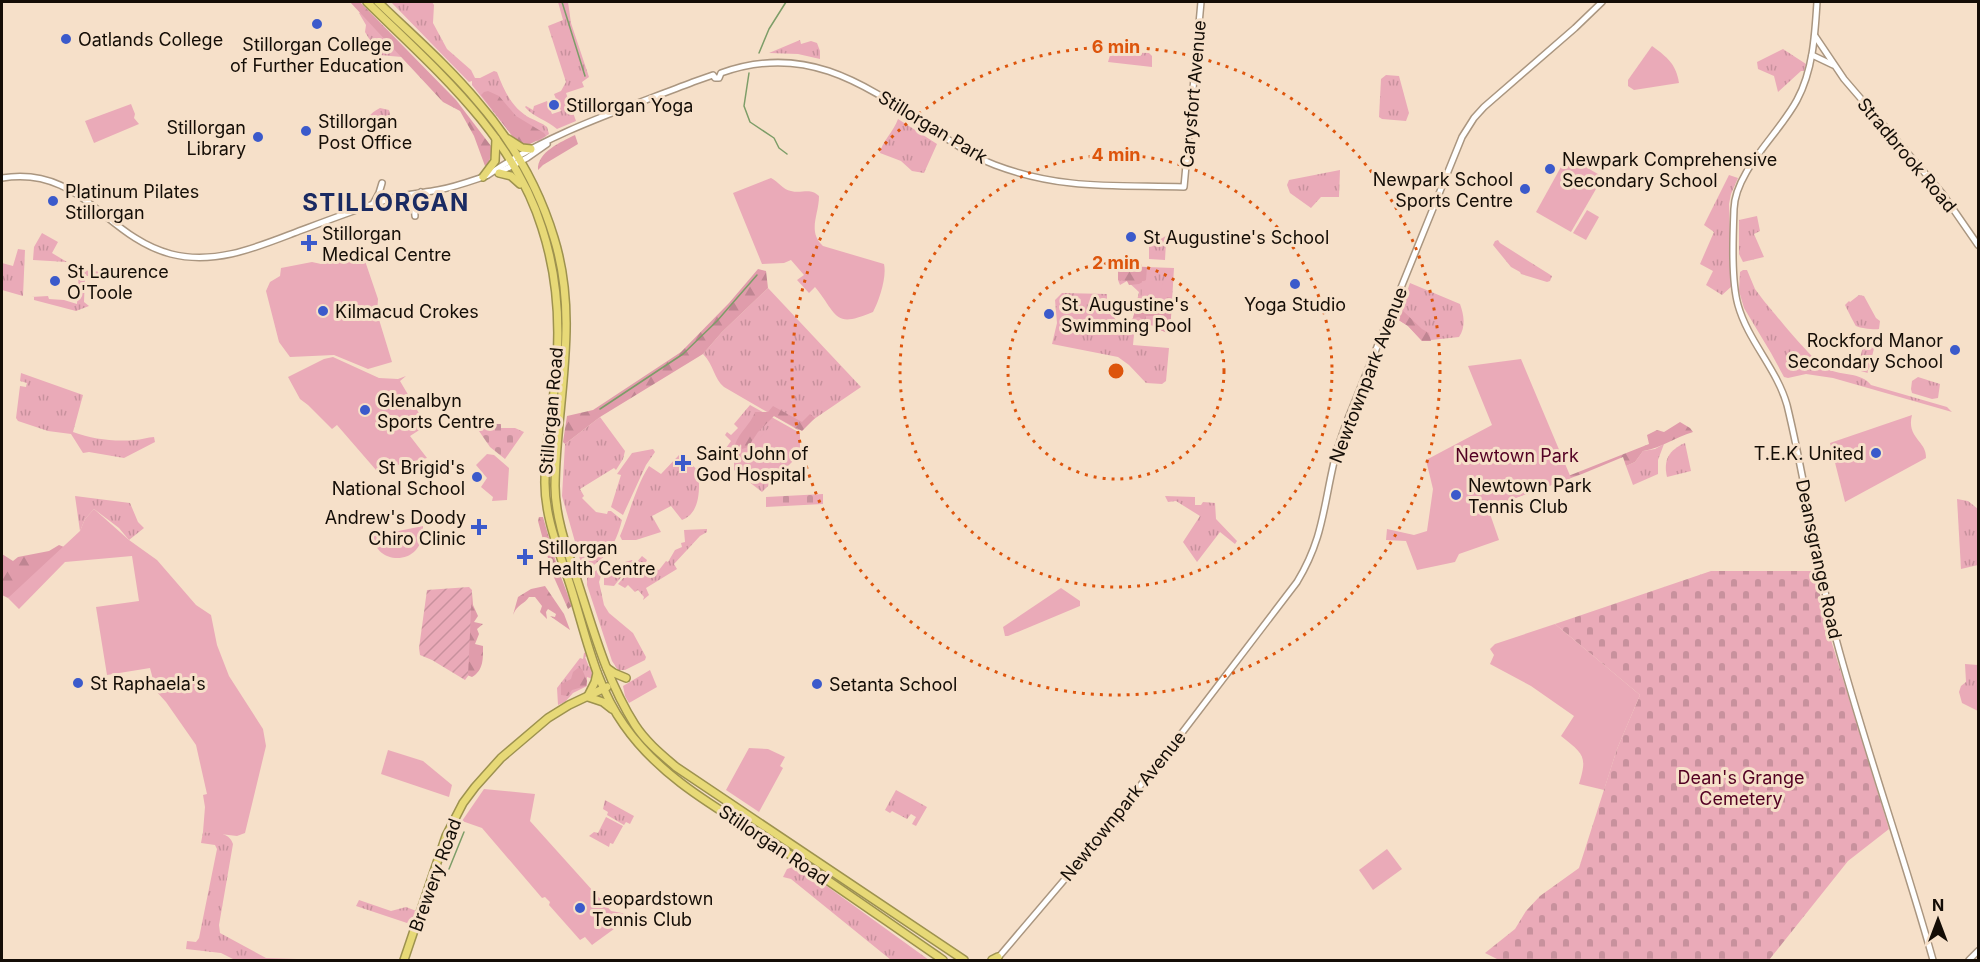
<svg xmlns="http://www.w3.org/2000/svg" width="1980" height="962" font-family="Inter,sans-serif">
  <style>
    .grass { fill: url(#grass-tufts) }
    .forest { fill: url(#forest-firs) }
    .cemetery { fill: url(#cemetery-stones) }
    .park { fill: #eaaab8 }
    .garden { fill: url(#garden-furrows) }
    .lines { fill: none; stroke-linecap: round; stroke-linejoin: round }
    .stream { stroke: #7d9d68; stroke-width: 1.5 }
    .secondary-casing { stroke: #aa9680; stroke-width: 8 }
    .highway-casing { stroke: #9d924f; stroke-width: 10 }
    .secondary { stroke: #fff; stroke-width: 5 }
    .highway { stroke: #e7d977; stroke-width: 7 }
    .ring { fill: none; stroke: #dd550c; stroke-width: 3; stroke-dasharray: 3 6 }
    .poi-dot { fill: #3b5acb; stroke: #f6e0c9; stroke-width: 2 }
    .labels { text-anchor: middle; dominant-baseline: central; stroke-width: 6; stroke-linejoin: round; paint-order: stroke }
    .poi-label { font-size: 18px; fill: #140d06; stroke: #f6e0c9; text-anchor: start }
    .street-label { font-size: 18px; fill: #140d06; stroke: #f6e0c9 }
    .park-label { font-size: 18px; fill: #530023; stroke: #f6e0c9 }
    .district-label { font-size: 24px; font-weight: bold; letter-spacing: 1.5px; fill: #1a2a62; stroke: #f6e0c9 }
    .centre { fill: #dd550c; stroke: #f6e0c9; stroke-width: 3 }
    .ring-label { font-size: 18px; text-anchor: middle; font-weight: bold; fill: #dd550c; stroke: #f6e0c9; stroke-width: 6; stroke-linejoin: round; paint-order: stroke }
  </style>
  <defs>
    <pattern id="grass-tufts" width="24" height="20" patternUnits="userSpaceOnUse" patternTransform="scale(1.5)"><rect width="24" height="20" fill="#eaaab8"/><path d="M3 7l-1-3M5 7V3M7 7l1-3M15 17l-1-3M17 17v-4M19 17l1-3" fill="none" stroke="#c8919d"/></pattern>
    <pattern id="forest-firs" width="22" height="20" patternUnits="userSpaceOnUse" patternTransform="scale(1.5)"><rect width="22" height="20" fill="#e09cab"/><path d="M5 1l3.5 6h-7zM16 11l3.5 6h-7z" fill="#bf8592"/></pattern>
    <pattern id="cemetery-stones" width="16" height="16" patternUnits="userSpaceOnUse" patternTransform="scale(1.5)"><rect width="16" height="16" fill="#eaaab8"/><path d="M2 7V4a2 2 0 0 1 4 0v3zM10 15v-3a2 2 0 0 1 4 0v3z" fill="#c8919d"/></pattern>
    <pattern id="garden-furrows" width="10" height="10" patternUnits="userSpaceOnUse" patternTransform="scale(1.5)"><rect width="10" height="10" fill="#eaaab8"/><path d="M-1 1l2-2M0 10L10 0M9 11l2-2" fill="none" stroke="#c8919d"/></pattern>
  </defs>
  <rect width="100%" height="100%" fill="#f6e0c9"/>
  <g class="grass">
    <path d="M 391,2 L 432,2 L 434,5 L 433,23 L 447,49 L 471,70 L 475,78 L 480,78 L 494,71 L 497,72 C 504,91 512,108 530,118 C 536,121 542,123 547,127 L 549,134 L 539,141 L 514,138 L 472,85 L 472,81 L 469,82 Z"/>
    <path d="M 558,2 L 568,2 L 571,23 L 589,77 L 582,82 L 584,87 L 566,93 L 576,121 L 557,129 C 547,120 533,117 525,107 L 526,106 L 533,110 L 534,106 L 547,101 L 552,114 L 561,111 L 554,94 L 561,91 L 566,82 L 548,26 L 563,20 Z"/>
    <polygon points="361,12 402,57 379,55 365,32 366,25 359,13"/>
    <polygon points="800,40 801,44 811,41 817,43 820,51 820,59 798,54 769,53"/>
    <polygon points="1783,49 1806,64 1804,71 1801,71 1778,92 1774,76 1758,69 1757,62"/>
    <polygon points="1111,52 1149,53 1152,56 1152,67 1108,62"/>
    <polygon points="1386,75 1399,76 1409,113 1406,121 1382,119 1379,117 1381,79"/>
    <path d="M 380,108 L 389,110 L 391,119 L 366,132 L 359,128 L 359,125 C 369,119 368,114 380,108 Z"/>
    <path d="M 898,119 L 937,144 L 924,173 L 912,171 L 901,161 L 880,153 C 881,143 894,131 898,119 Z"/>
    <polygon points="1340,170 1339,197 1321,197 1311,208 1290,193 1287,185 1289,180"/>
    <polygon points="1729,175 1738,178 1731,194 1729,204 1732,286 1722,295 1706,285 1713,271 1700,264 1714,232 1704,225"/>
    <polygon points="1757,216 1760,231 1754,234 1764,257 1743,262 1739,254 1739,220"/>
    <polygon points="1174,231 1176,231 1176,242 1166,242 1165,260 1149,259 1149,246"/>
    <polygon points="42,233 58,242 52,253 67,262 33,260 34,247"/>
    <polygon points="1498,240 1500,243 1549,274 1552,276 1550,281 1547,282 1521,274 1520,272 1511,267 1493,245 1495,241"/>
    <polygon points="18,249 25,250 23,296 2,290 2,263 13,266"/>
    <polygon points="1118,266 1174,268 1170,334 1158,329 1157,326 1135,324 1133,345 1169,348 1166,381 1162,384 1146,383 1129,365 1118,357 1052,344 1057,323 1055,300 1062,293 1107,294 1107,308 1116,320 1129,322 1133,318 1139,292 1127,281 1120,285 1118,280"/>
    <polygon points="79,270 116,273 132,270 133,272 115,276 85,276 84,302 89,306 76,311 34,300 34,297 31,297 48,296 49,299 64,300 77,304"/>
    <path d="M 1743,270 L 1747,270 L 1755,289 L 1764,301 C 1776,315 1814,363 1828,369 C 1842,376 1861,372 1871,385 L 1947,407 L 1952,412 L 1833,378 L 1806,374 L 1788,378 L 1784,377 L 1771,353 L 1744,308 L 1739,291 L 1740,272 Z"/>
    <path d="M 1410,283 L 1460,304 C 1464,315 1466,327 1459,337 L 1422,341 L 1408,326 L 1397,319 Z"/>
    <path d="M 768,288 L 861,387 L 798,430 L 724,387 C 714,379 714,365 703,354 L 722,332 Z"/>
    <path d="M 1859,295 L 1864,296 L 1876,318 L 1880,321 L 1879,329 C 1875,330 1859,328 1856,326 C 1855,325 1846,307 1845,305 L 1849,301 L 1850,302 Z"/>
    <polygon points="1866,335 1877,336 1868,373 1857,370"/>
    <path d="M 21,373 L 83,395 L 73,432 C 93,439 113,442 135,440 C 141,440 148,437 154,437 L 155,442 L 124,458 L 89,452 L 83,453 L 71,434 L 48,431 L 18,421 L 16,418 L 20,386 L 26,387 L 27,383 L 20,381 Z"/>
    <polygon points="1918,377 1940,384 1938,398 1932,399 1912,393 1911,389 1912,381"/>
    <polygon points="750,405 800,433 800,454 762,492 734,470 734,463 742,445 741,444 734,456 731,454 727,461 721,455 731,441 725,435 727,432 731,435 738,428 734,424"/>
    <path d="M 600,417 L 625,451 L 623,459 L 616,470 L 614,468 L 580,489 L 584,496 L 582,498 L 596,512 L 607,514 L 608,511 L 611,511 L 622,520 C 618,536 612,551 599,561 C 593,565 591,570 583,570 L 562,496 L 565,444 Z"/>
    <path d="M 1685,443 L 1691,471 L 1667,477 C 1663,460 1669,450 1685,443 Z"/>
    <polygon points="1664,444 1658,460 1658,474 1633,485 1626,466 1635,462 1643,451 1655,449"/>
    <polygon points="653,449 655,452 646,465 623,515 611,507 621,475 617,474 632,453"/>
    <path d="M 679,455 L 698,470 C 700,487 701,513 682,520 L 671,506 L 652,516 L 661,532 L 636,540 L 622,540 L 620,536 C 630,513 635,488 649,466 L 661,474 Z"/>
    <polygon points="75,496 130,503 138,522 144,528 129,540 119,528 94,509 85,519 80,531"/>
    <polygon points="1165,496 1195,497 1195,505 1201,505 1203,502 1215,503 1216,519 1237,541 1235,544 1220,532 1197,562 1183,542 1200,516 1176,501 1168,502"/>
    <polygon points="1957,499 1968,501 1978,509 1978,565 1961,569"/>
    <polygon points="707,529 707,532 700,536 674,564 677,569 646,588 649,595 643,600 644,597 638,590 635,592 628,585 625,588 618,584 642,556 647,560 644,567 653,573 657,569 659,570 666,561 668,562 675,550 682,547 681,543 685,542 684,530"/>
    <polygon points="632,560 634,561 614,586 604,585 604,577 608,567"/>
    <polygon points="605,563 599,582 604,605 609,613 633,633 646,657 645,660 625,670 618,670 612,661 587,585 587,578"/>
    <polygon points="586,652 587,656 585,657 589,667 591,667 593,679 587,677 587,686 573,693 565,702 558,705 557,688 580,658 583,659 584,653"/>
    <polygon points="1965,664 1978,665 1978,711 1962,703 1959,692 1961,686 1966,682"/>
    <polygon points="650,670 657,687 629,703 625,696 623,686"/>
    <polygon points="896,790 927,807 916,826 912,824 916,817 911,814 907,819 892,811 890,813 885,810"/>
    <polygon points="605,800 634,816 630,824 626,822 624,825 607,815 608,812 603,809"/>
    <polygon points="606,817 623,826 613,844 610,843 609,847 589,836 594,832 598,833"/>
    <path d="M 203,832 C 214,833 229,831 233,844 L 219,925 L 220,933 L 266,958 L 328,960 L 235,960 L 221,953 L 186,949 L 187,941 L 196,942 L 199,938 L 217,849 L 215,845 L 201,843 Z"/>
    <polygon points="796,866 810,874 929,960 891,960 791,879 783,877 787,869"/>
    <polygon points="359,900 391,911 406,907 419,912 416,926 356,906"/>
  </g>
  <g class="forest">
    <polygon points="350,2 360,2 456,100 491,146 492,152 488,165 485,166 474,136 460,111 443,102"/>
    <polygon points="488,91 499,96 516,116 544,133 546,136 524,147 514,138 481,95 484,92"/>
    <path d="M 575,135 L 578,144 L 543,165 L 538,170 C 537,152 561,142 575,135 Z"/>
    <polygon points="1118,266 1147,267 1146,280 1139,284 1129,285 1127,281 1118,280"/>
    <polygon points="758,269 766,271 768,288 722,332 703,354 600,417 565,444 563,442 567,416 593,410 681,352 729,303"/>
    <polygon points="1167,297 1172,298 1170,334 1158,329 1158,326 1153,320 1155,316 1146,316 1145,321 1139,317 1133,318 1137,305 1143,309 1159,311"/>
    <polygon points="1400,308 1422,329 1429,333 1431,341 1422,341 1408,326 1397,319"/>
    <path d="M 773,406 L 802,422 L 810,414 L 815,418 L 802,431 L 774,416 L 758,432 L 748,447 L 742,449 L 741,444 L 736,448 L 735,445 C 739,432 751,424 755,412 L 768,412 Z"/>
    <path d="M 1680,422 L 1690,428 L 1693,432 C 1675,437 1662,448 1643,451 L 1635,462 L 1626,466 L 1623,457 L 1582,474 L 1487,508 L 1649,444 L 1647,435 L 1657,430 L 1664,432 Z"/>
    <polygon points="539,517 543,517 558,569 572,606 568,609 552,573 538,521"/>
    <polygon points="59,545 64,547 25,591 8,598 2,595 2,554 13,561 18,557 49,551"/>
    <path d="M 545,586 L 564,614 L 570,630 L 550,616 L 555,617 L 556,614 L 548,609 L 546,612 L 547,619 L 540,612 L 542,606 L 535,597 L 529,597 C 524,605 518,603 513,615 L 518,597 L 531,589 Z"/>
    <path d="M 472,593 L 473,605 L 478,616 L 474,622 L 483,624 L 477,629 L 479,634 L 475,644 L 483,646 C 483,658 484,670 472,677 L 467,675 L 469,594 Z"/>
    <polygon points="578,668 582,669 587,681 586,686 572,690 568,696 561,695 561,684 571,679 573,672"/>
  </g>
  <g class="cemetery">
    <polygon points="493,422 495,424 501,424 501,428 515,428 524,432 505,459 490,447 479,431"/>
    <polygon points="823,494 823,504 766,507 766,497"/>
    <polygon points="1711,571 1815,571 1827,627 1889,829 1848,861 1769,960 1499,960 1485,953 1515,929 1526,911 1540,896 1579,868 1617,749 1640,695 1555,624"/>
  </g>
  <g class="park">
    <path d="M 1652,46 C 1667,57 1676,64 1679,83 L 1634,90 L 1628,86 L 1628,80 Z"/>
    <polygon points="131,104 135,114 134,118 139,124 94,143 85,121"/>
    <polygon points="1567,156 1603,177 1571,232 1536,212"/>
    <path d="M 771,178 C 778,181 783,190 791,191 C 802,194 810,187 819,196 C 819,215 807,231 823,246 L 884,264 C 887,277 879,301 873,312 C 833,329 838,315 815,287 L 809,293 L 797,280 L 804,275 L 791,260 L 784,263 L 762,264 L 733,193 Z"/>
    <polygon points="1587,210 1599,217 1586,240 1573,233"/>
    <polygon points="362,252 378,299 377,313 392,362 368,369 334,355 290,357 279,342 266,291 270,282 280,276 281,268 312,262 321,264"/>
    <polygon points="1142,281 1163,283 1158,308 1141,307"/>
    <polygon points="333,357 379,378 398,379 406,376 400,381 420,415 418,417 424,427 410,436 427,458 376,470 337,425 332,429 308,405 300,399 288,377 324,359"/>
    <polygon points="1521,359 1571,478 1488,508 1499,540 1459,554 1455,562 1417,570 1406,541 1386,540 1387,529 1414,535 1427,531 1433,489 1426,460 1492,425 1468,366"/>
    <path d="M 1912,415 C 1906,438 1927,441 1926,458 L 1845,502 L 1830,443 Z"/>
    <polygon points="775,421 797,440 759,483 736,464"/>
    <polygon points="487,454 494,455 509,468 507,500 492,501 493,497 481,487 487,478 476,465"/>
    <polygon points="94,509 129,540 157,560 196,605 211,615 217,645 229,676 263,729 266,746 245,833 237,836 203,832 205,807 203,795 207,794 196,745 166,702 156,691 150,668 107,675 96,607 139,601 132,556 65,562 19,609 8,598 80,531 85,519"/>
    <path d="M 423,526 C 425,569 373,565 374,536 Z"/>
    <polygon points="1061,588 1080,601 1080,606 1008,636 1005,636 1003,627"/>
    <path d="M 1555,624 L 1640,695 L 1617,749 L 1604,790 L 1579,784 C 1588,755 1583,754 1561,736 L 1574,716 L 1531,686 L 1490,664 L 1494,655 L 1490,649 L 1495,644 Z"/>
    <polygon points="749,748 768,749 785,757 780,766 783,768 759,812 726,790"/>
    <polygon points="388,750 423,761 452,785 449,797 381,774"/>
    <polygon points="484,789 535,794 530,821 611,911 633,915 592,945 585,937 580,940 549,905 550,902 545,897 542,898 482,828 462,821"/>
    <polygon points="1387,849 1402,869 1373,890 1359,870"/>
  </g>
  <polygon class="garden" points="469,587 472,590 468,676 465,680 432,660 420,655 419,648 427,590"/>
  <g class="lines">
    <g class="stream">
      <polyline points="562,2 585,76"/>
      <polyline points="759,53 769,29 786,2"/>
      <polyline points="749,73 744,106 750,122 774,138 779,148 787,154"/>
      <polyline points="600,409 683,354 717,321 757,275"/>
      <polyline points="449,869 464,832"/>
    </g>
    <g class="secondary-casing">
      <g id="secondary">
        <path d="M 1817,2 C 1815,35 1813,70 1797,100 C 1779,134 1735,171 1734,209 C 1733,235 1731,280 1738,305 C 1748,341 1777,369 1787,405 C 1806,483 1816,562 1836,639 C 1865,747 1903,853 1933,960"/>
        <polyline points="1815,36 1844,79 1942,193 1978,245"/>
        <polyline points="1812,55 1833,65"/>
        <polyline points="498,173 527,158 547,144"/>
        <path d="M 488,175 C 550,132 624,109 693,82 L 713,75 L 715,78 L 719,78 L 721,73 C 804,43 861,82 928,126 C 949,140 971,156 995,165 C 1061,190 1116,185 1184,187 L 1201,2"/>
        <path d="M 2,178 C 81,165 105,237 171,254 C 214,265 255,248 294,233 C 326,221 357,209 389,199 C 405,194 422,193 438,190 C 455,187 471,181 486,176"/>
        <polyline points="373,204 379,193 382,183"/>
        <polyline points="415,216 414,203 421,192"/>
        <path d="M 997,959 L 1082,859 L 1178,738 L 1297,582 C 1323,539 1323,509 1334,462 C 1337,448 1342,435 1347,421 L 1462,137 L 1474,118 L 1484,107 L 1575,28 L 1602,2"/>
        <polyline points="1969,960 1978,951"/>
      </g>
    </g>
    <g class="highway-casing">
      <g id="highway">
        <path d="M 367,2 C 434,68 513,134 542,228 C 556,271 560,315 557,360 C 555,400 545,439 545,480 C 544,518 561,555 572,591 C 586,636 596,686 624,725 C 665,784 731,815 789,854 C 841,889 892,925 943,960"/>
        <path d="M 378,2 C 411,34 447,65 477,101 C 512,141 539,188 554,238 C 580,321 556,403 555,486 C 555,518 568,552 578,583 C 594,632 607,681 635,725 C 646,742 662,755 676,767 L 964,960"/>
        <polyline points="508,139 522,148 531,149"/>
        <polyline points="499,173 511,176 520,184"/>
        <polyline points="483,177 495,161 496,139"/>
        <polyline points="607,668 614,673 626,678"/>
        <polyline points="588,696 595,682 597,673"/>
        <polyline points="588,697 603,702 612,709"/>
        <polyline points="404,960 446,836 463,803 475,787 501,758 548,718 569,705 607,687"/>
        <polyline points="992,960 998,957"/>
      </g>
    </g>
    <use href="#secondary" class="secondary"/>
    <use href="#highway" class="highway"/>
  </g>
  <g class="ring">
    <circle cx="1116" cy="371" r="108"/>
    <circle cx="1116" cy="371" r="216"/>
    <circle cx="1116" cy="371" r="324"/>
  </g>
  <g class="poi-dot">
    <circle cx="317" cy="24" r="6"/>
    <circle cx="66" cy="39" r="6"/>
    <circle cx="554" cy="105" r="6"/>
    <circle cx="306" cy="131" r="6"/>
    <circle cx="258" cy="137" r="6"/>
    <circle cx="1550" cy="169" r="6"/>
    <circle cx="1525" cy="189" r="6"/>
    <circle cx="53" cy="201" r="6"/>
    <circle cx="1131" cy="237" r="6"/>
    <path d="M306 234h6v6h6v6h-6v6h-6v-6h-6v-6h6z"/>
    <circle cx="55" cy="281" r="6"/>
    <circle cx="1295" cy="284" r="6"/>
    <circle cx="323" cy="311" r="6"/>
    <circle cx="1049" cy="314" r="6"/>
    <circle cx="1955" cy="350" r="6"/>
    <circle cx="365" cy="410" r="6"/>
    <circle cx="1876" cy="453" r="6"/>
    <path d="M680 454h6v6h6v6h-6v6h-6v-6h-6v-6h6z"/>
    <circle cx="477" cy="477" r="6"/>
    <circle cx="1456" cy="495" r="6"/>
    <path d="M476 518h6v6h6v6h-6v6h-6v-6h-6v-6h6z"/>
    <path d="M522 548h6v6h6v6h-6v6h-6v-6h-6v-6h6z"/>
    <circle cx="78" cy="683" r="6"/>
    <circle cx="817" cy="684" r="6"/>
    <circle cx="580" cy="908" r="6"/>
  </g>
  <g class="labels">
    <g class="poi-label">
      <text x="78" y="39">Oatlands College</text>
      <text x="317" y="44" text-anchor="middle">Stillorgan College<tspan x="317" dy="21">of Further Education</tspan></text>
      <text x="566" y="105">Stillorgan Yoga</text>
      <text x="318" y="121">Stillorgan<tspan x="318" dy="21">Post Office</tspan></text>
      <text x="246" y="127" text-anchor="end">Stillorgan<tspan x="246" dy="21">Library</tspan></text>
      <text x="1562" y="159">Newpark Comprehensive<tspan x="1562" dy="21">Secondary School</tspan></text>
      <text x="1513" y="179" text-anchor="end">Newpark School<tspan x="1513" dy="21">Sports Centre</tspan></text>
      <text x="65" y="191">Platinum Pilates<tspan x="65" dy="21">Stillorgan</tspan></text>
      <text x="322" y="233">Stillorgan<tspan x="322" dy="21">Medical Centre</tspan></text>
      <text x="1143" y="237">St Augustine's School</text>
      <text x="67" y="271">St Laurence<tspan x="67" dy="21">O'Toole</tspan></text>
      <text x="1061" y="304">St. Augustine's<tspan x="1061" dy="21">Swimming Pool</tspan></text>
      <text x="1295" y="304" text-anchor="middle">Yoga Studio</text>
      <text x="335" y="311">Kilmacud Crokes</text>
      <text x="1943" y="340" text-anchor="end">Rockford Manor<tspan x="1943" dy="21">Secondary School</tspan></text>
      <text x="377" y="400">Glenalbyn<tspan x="377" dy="21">Sports Centre</tspan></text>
      <text x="696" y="453">Saint John of<tspan x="696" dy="21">God Hospital</tspan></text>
      <text x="1864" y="453" text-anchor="end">T.E.K. United</text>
      <text x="465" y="467" text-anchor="end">St Brigid's<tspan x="465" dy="21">National School</tspan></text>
      <text x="1468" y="485">Newtown Park<tspan x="1468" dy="21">Tennis Club</tspan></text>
      <text x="466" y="517" text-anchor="end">Andrew's Doody<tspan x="466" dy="21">Chiro Clinic</tspan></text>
      <text x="538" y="547">Stillorgan<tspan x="538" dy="21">Health Centre</tspan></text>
      <text x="90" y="683">St Raphaela's</text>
      <text x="829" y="684">Setanta School</text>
      <text x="592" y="898">Leopardstown<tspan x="592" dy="21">Tennis Club</tspan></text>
    </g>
    <g class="street-label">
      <text transform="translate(1193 94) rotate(-85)">Carysfort Avenue</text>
      <text transform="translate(933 127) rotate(31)">Stillorgan Park</text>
      <text transform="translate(1907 155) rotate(50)">Stradbrook Road</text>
      <text transform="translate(1368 375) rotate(-69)">Newtownpark Avenue</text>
      <text transform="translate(551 411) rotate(-85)">Stillorgan Road</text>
      <text transform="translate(1819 559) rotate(78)">Deansgrange Road</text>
      <text transform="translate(1123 806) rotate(-51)">Newtownpark Avenue</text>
      <text transform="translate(774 845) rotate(34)">Stillorgan Road</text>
      <text transform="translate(435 875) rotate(-70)">Brewery Road</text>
    </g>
    <g class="park-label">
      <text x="1517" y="455">Newtown Park</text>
      <text x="1741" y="777">Dean's Grange<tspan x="1741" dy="21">Cemetery</tspan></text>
    </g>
    <g class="district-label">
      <text x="386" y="202">STILLORGAN</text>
    </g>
  </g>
  <circle cx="1116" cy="371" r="9" class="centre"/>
  <g class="ring-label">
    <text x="1116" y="53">6 min</text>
    <text x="1116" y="161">4 min</text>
    <text x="1116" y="269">2 min</text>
  </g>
  <rect width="1980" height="962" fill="none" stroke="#140d06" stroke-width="6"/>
  <g transform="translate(1938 920)" stroke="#f6e0c9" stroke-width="4.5" paint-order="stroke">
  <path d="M0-4.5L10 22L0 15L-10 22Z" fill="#140d06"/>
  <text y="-9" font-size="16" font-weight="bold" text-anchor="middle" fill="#140d06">N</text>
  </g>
</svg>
